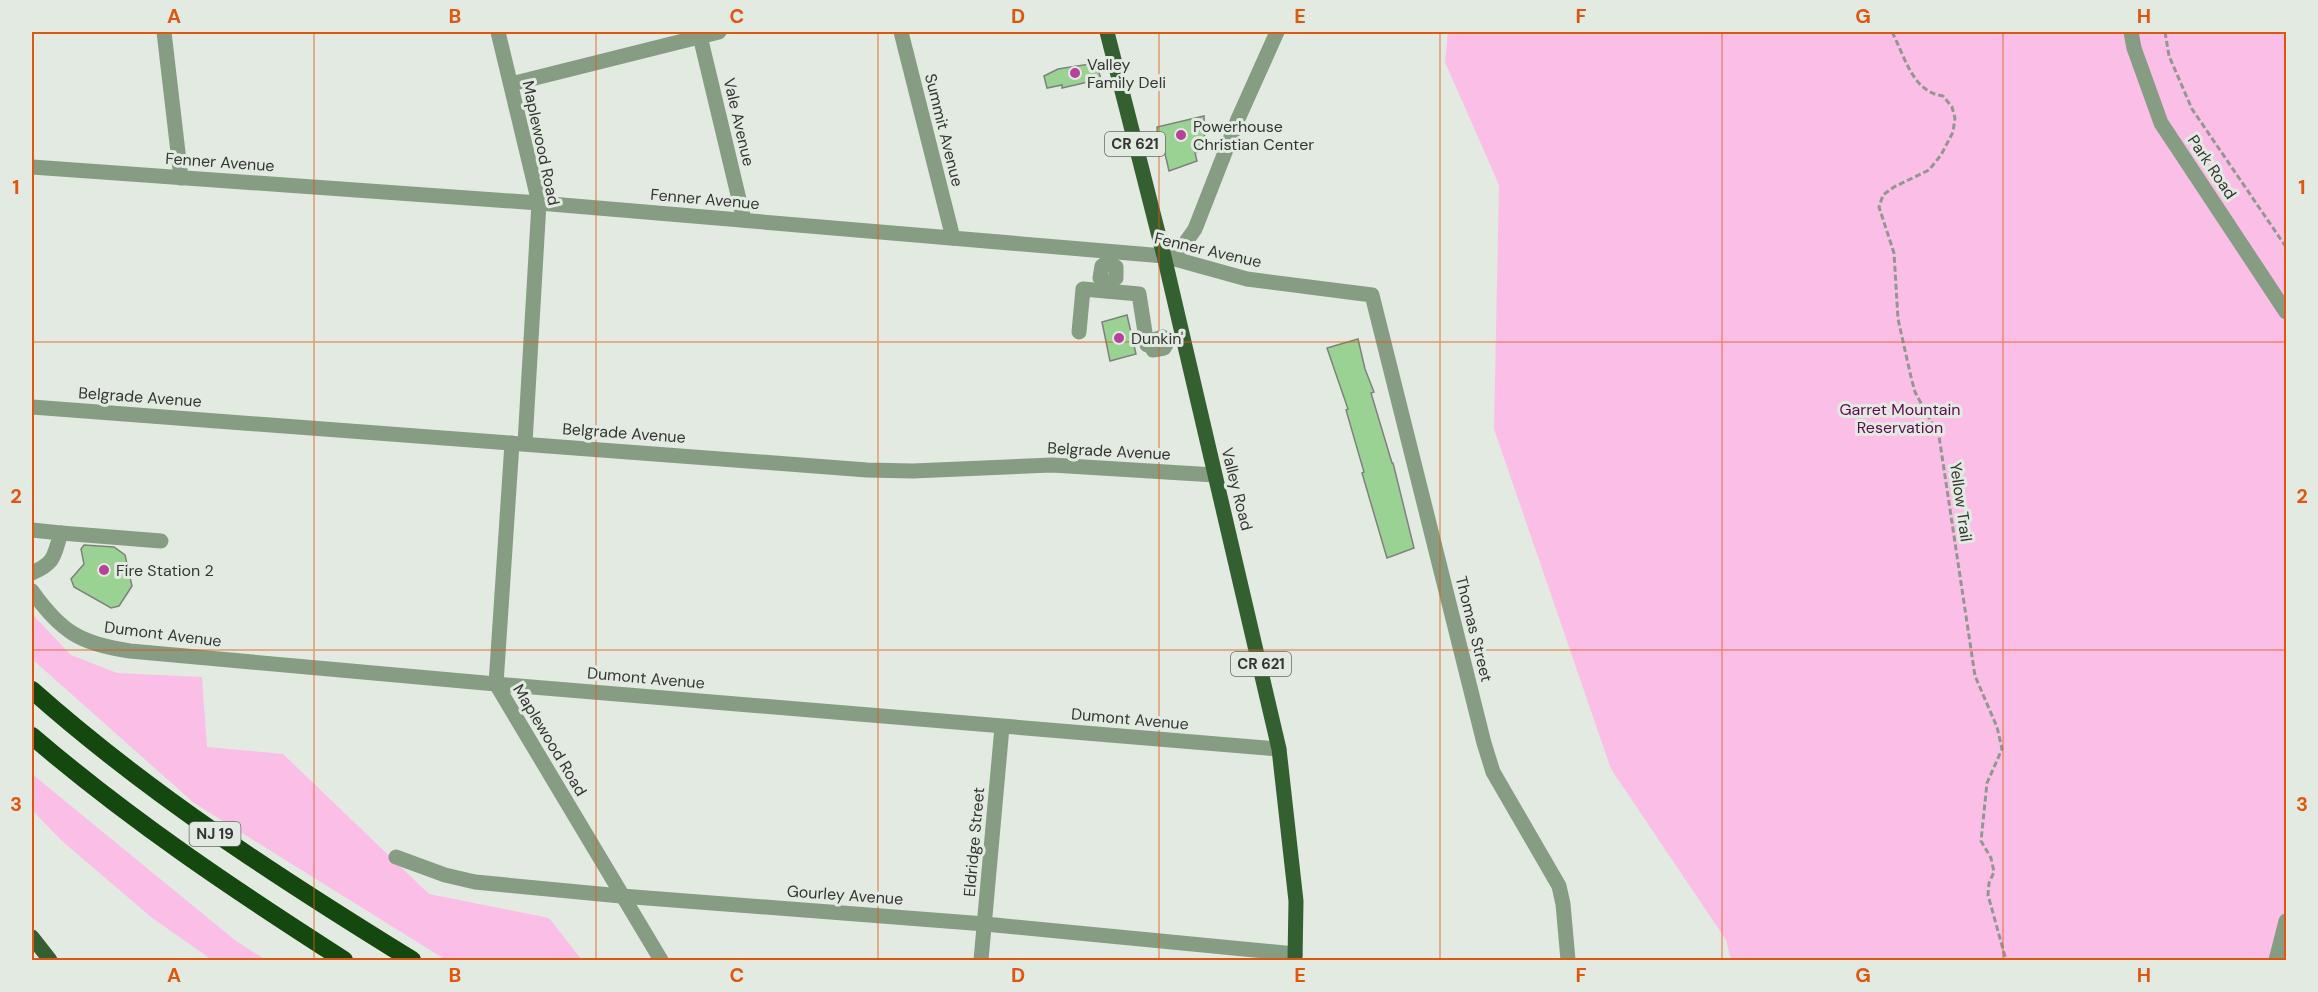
<svg xmlns="http://www.w3.org/2000/svg" width="2318" height="992" font-family="'DM Sans',sans-serif">
  <style>
    .green { fill: #fbbfe7 }
    .building { fill: #9ad294; stroke: #7d837c; stroke-width: 1.5 }
    .lines { fill: none; stroke-linecap: round; stroke-linejoin: round }
    .path { stroke: #939792; stroke-width: 3; stroke-dasharray: 6 3; stroke-linecap: butt }
    .minor { stroke: #869d83; stroke-width: 15 }
    .major { stroke: #345f30; stroke-width: 15 }
    .highway { stroke: #14480e; stroke-width: 18 }
    .grid { fill: none; stroke: #df570e; stroke-width: 1.5; stroke-opacity: 0.55 }
    .poi-dot { fill: #b7429a; stroke: #e3eae2; stroke-width: 2 }
    .labels { text-anchor: middle; dominant-baseline: central; stroke-width: 6; stroke-linejoin: round; paint-order: stroke }
    .shield { fill: #e3eae2; stroke: #686c68; stroke-width: 1.5 }
    .shield-label { font-size: 15px; font-weight: bold; fill: #343633 }
    .poi-label { font-size: 16px; fill: #343633; stroke: #e3eae2; text-anchor: start }
    .street-label { font-size: 16px; fill: #343633; stroke: #e3eae2 }
    .park-label { font-size: 16px; fill: #5e0b4c; stroke: #e3eae2 }
    .neatline { fill: none; stroke: #df570e; stroke-width: 2 }
    .grid-label { font-size: 20px; text-anchor: middle; font-weight: bold; fill: #df570e }
  </style>
  <rect width="100%" height="100%" fill="#e3eae2"/>
  <g class="green">
    <polygon points="1448,32 2286,32 2286,960 1731,960 1726,940 1611,769 1494,429 1499,185 1445,62"/>
    <polygon points="32,614 71,655 117,673 202,677 207,747 283,754 429,894 549,918 582,960 446,960 194,803 32,659"/>
    <polygon points="32,774 236,941 266,960 212,960 151,917 62,841 32,810"/>
  </g>
  <g class="building">
    <polygon points="1096,63 1101,79 1062,88 1062,85 1047,88 1044,76 1058,69"/>
    <polygon points="1204,116 1205,150 1195,153 1197,161 1169,171 1163,145 1158,146 1157,127"/>
    <polygon points="1127,315 1136,354 1110,361 1102,322"/>
    <polygon points="1358,339 1365,369 1374,392 1371,393 1392,463 1393,463 1414,548 1387,558 1362,473 1364,472 1346,410 1348,409 1327,348"/>
    <polygon points="84,545 114,547 125,555 132,586 119,606 111,608 74,587 71,579 84,564 81,549"/>
  </g>
  <g class="lines">
    <g class="path">
      <path d="M 1892,32 C 1905,56 1912,92 1943,96 L 1952,107 L 1955,118 L 1953,132 L 1941,155 L 1929,170 L 1894,187 L 1883,195 L 1879,207 L 1894,253 L 1898,319 L 1911,377 L 1915,392 L 1939,436 L 1975,676 L 1997,727 L 2002,749 L 1987,783 L 1981,841 L 1991,858 L 1994,872 L 1989,883 L 1988,895 L 2006,960"/>
      <polyline points="2165,32 2169,56 2192,109 2286,247"/>
    </g>
    <g class="minor">
      <polyline points="164,32 181,178"/>
      <polyline points="498,32 539,203 525,443"/>
      <polyline points="699,32 744,220"/>
      <polyline points="901,32 953,238"/>
      <polyline points="2131,32 2134,48 2161,123 2286,312"/>
      <polyline points="511,84 719,32"/>
      <polyline points="32,167 539,203 1164,256 1247,279 1372,295 1484,743 1493,772 1559,886 1563,904 1568,960"/>
      <polyline points="1164,256 1183,246 1195,229 1238,119 1277,32"/>
      <polyline points="1108,284 1100,278 1102,266 1108,262 1109,252"/>
      <polyline points="1108,291 1108,284 1116,278 1116,267 1108,262"/>
      <polyline points="1079,332 1083,289 1139,294 1147,345 1150,344 1153,350 1164,348 1168,341 1163,337 1153,340 1150,344"/>
      <polyline points="32,407 867,470 913,471 1052,465 1215,475"/>
      <polyline points="512,443 496,684 661,960"/>
      <path d="M 32,530 L 61,533 C 53,557 56,562 32,573"/>
      <polyline points="61,533 161,541"/>
      <path d="M 32,591 C 61,632 81,644 130,651 L 496,684 L 1279,749"/>
      <polyline points="396,857 445,875 475,882 621,896 985,924 1295,954"/>
      <polyline points="981,960 1002,727"/>
      <polyline points="2276,960 2286,921"/>
    </g>
    <g class="major">
      <polyline points="1107,32 1164,256 1279,749 1296,901 1295,960"/>
      <polyline points="32,937 50,960"/>
    </g>
    <g class="highway">
      <path d="M 32,690 C 149,794 279,878 412,960"/>
      <path d="M 32,736 C 130,820 236,891 344,960"/>
    </g>
  </g>
  <path class="grid" d="M 314,32 L 314,960M 596,32 L 596,960M 878,32 L 878,960M 1159,32 L 1159,960M 1440,32 L 1440,960M 1722,32 L 1722,960M 2003,32 L 2003,960M 32,342 L 2286,342M 32,650 L 2286,650"/>
  <g class="poi-dot">
    <circle cx="1075" cy="73" r="6"/>
    <circle cx="1181" cy="135" r="6"/>
    <circle cx="1119" cy="338" r="6"/>
    <circle cx="104" cy="570" r="6"/>
  </g>
  <g class="labels">
    <g class="shield">
      <rect x="1105" y="132" width="60" height="24" rx="4.5"/>
      <rect x="1231" y="652" width="60" height="24" rx="4.5"/>
      <rect x="189.5" y="822" width="51" height="24" rx="4.5"/>
    </g>
    <g class="shield-label">
      <text x="1135" y="144">CR 621</text>
      <text x="1261" y="664">CR 621</text>
      <text x="215" y="834">NJ 19</text>
    </g>
    <g class="poi-label">
      <text x="1087" y="64">Valley<tspan x="1087" dy="18">Family Deli</tspan></text>
      <text x="1193" y="126">Powerhouse<tspan x="1193" dy="18">Christian Center</tspan></text>
      <text x="1131" y="338">Dunkin'</text>
      <text x="116" y="570">Fire Station 2</text>
    </g>
    <g class="street-label">
      <text transform="translate(739 122) rotate(77)">Vale Avenue</text>
      <text transform="translate(944 130) rotate(76)">Summit Avenue</text>
      <text transform="translate(541 143) rotate(78)">Maplewood Road</text>
      <text transform="translate(220 162) rotate(4)">Fenner Avenue</text>
      <text transform="translate(2212 167) rotate(56)">Park Road</text>
      <text transform="translate(705 199) rotate(5)">Fenner Avenue</text>
      <text transform="translate(1208 250) rotate(13)">Fenner Avenue</text>
      <text transform="translate(140 397) rotate(4)">Belgrade Avenue</text>
      <text transform="translate(624 433) rotate(4)">Belgrade Avenue</text>
      <text transform="translate(1109 451) rotate(3)">Belgrade Avenue</text>
      <text transform="translate(1237 489) rotate(76)">Valley Road</text>
      <text transform="translate(1961 502) rotate(82)">Yellow Trail</text>
      <text transform="translate(1474 629) rotate(76)">Thomas Street</text>
      <text transform="translate(163 634) rotate(7)">Dumont Avenue</text>
      <text transform="translate(646 678) rotate(5)">Dumont Avenue</text>
      <text transform="translate(1130 719) rotate(5)">Dumont Avenue</text>
      <text transform="translate(550 740) rotate(59)">Maplewood Road</text>
      <text transform="translate(974 842) rotate(-85)">Eldridge Street</text>
      <text transform="translate(845 895) rotate(4)">Gourley Avenue</text>
    </g>
    <g class="park-label">
      <text x="1900" y="409">Garret Mountain<tspan x="1900" dy="18">Reservation</tspan></text>
    </g>
  </g>
  <rect width="2318" height="992" fill="none" stroke="#e3eae2" stroke-width="66"/>
  <rect x="33" y="33" width="2252" height="926" class="neatline"/>
  <g class="grid-label">
    <text x="174" y="23">A</text>
    <text x="455" y="23">B</text>
    <text x="737" y="23">C</text>
    <text x="1018" y="23">D</text>
    <text x="1300" y="23">E</text>
    <text x="1581" y="23">F</text>
    <text x="1863" y="23">G</text>
    <text x="2144" y="23">H</text>
    <text x="16" y="194">1</text>
    <text x="2302" y="194">1</text>
    <text x="16" y="503">2</text>
    <text x="2302" y="503">2</text>
    <text x="16" y="811">3</text>
    <text x="2302" y="811">3</text>
    <text x="174" y="982">A</text>
    <text x="455" y="982">B</text>
    <text x="737" y="982">C</text>
    <text x="1018" y="982">D</text>
    <text x="1300" y="982">E</text>
    <text x="1581" y="982">F</text>
    <text x="1863" y="982">G</text>
    <text x="2144" y="982">H</text>
  </g>
</svg>
